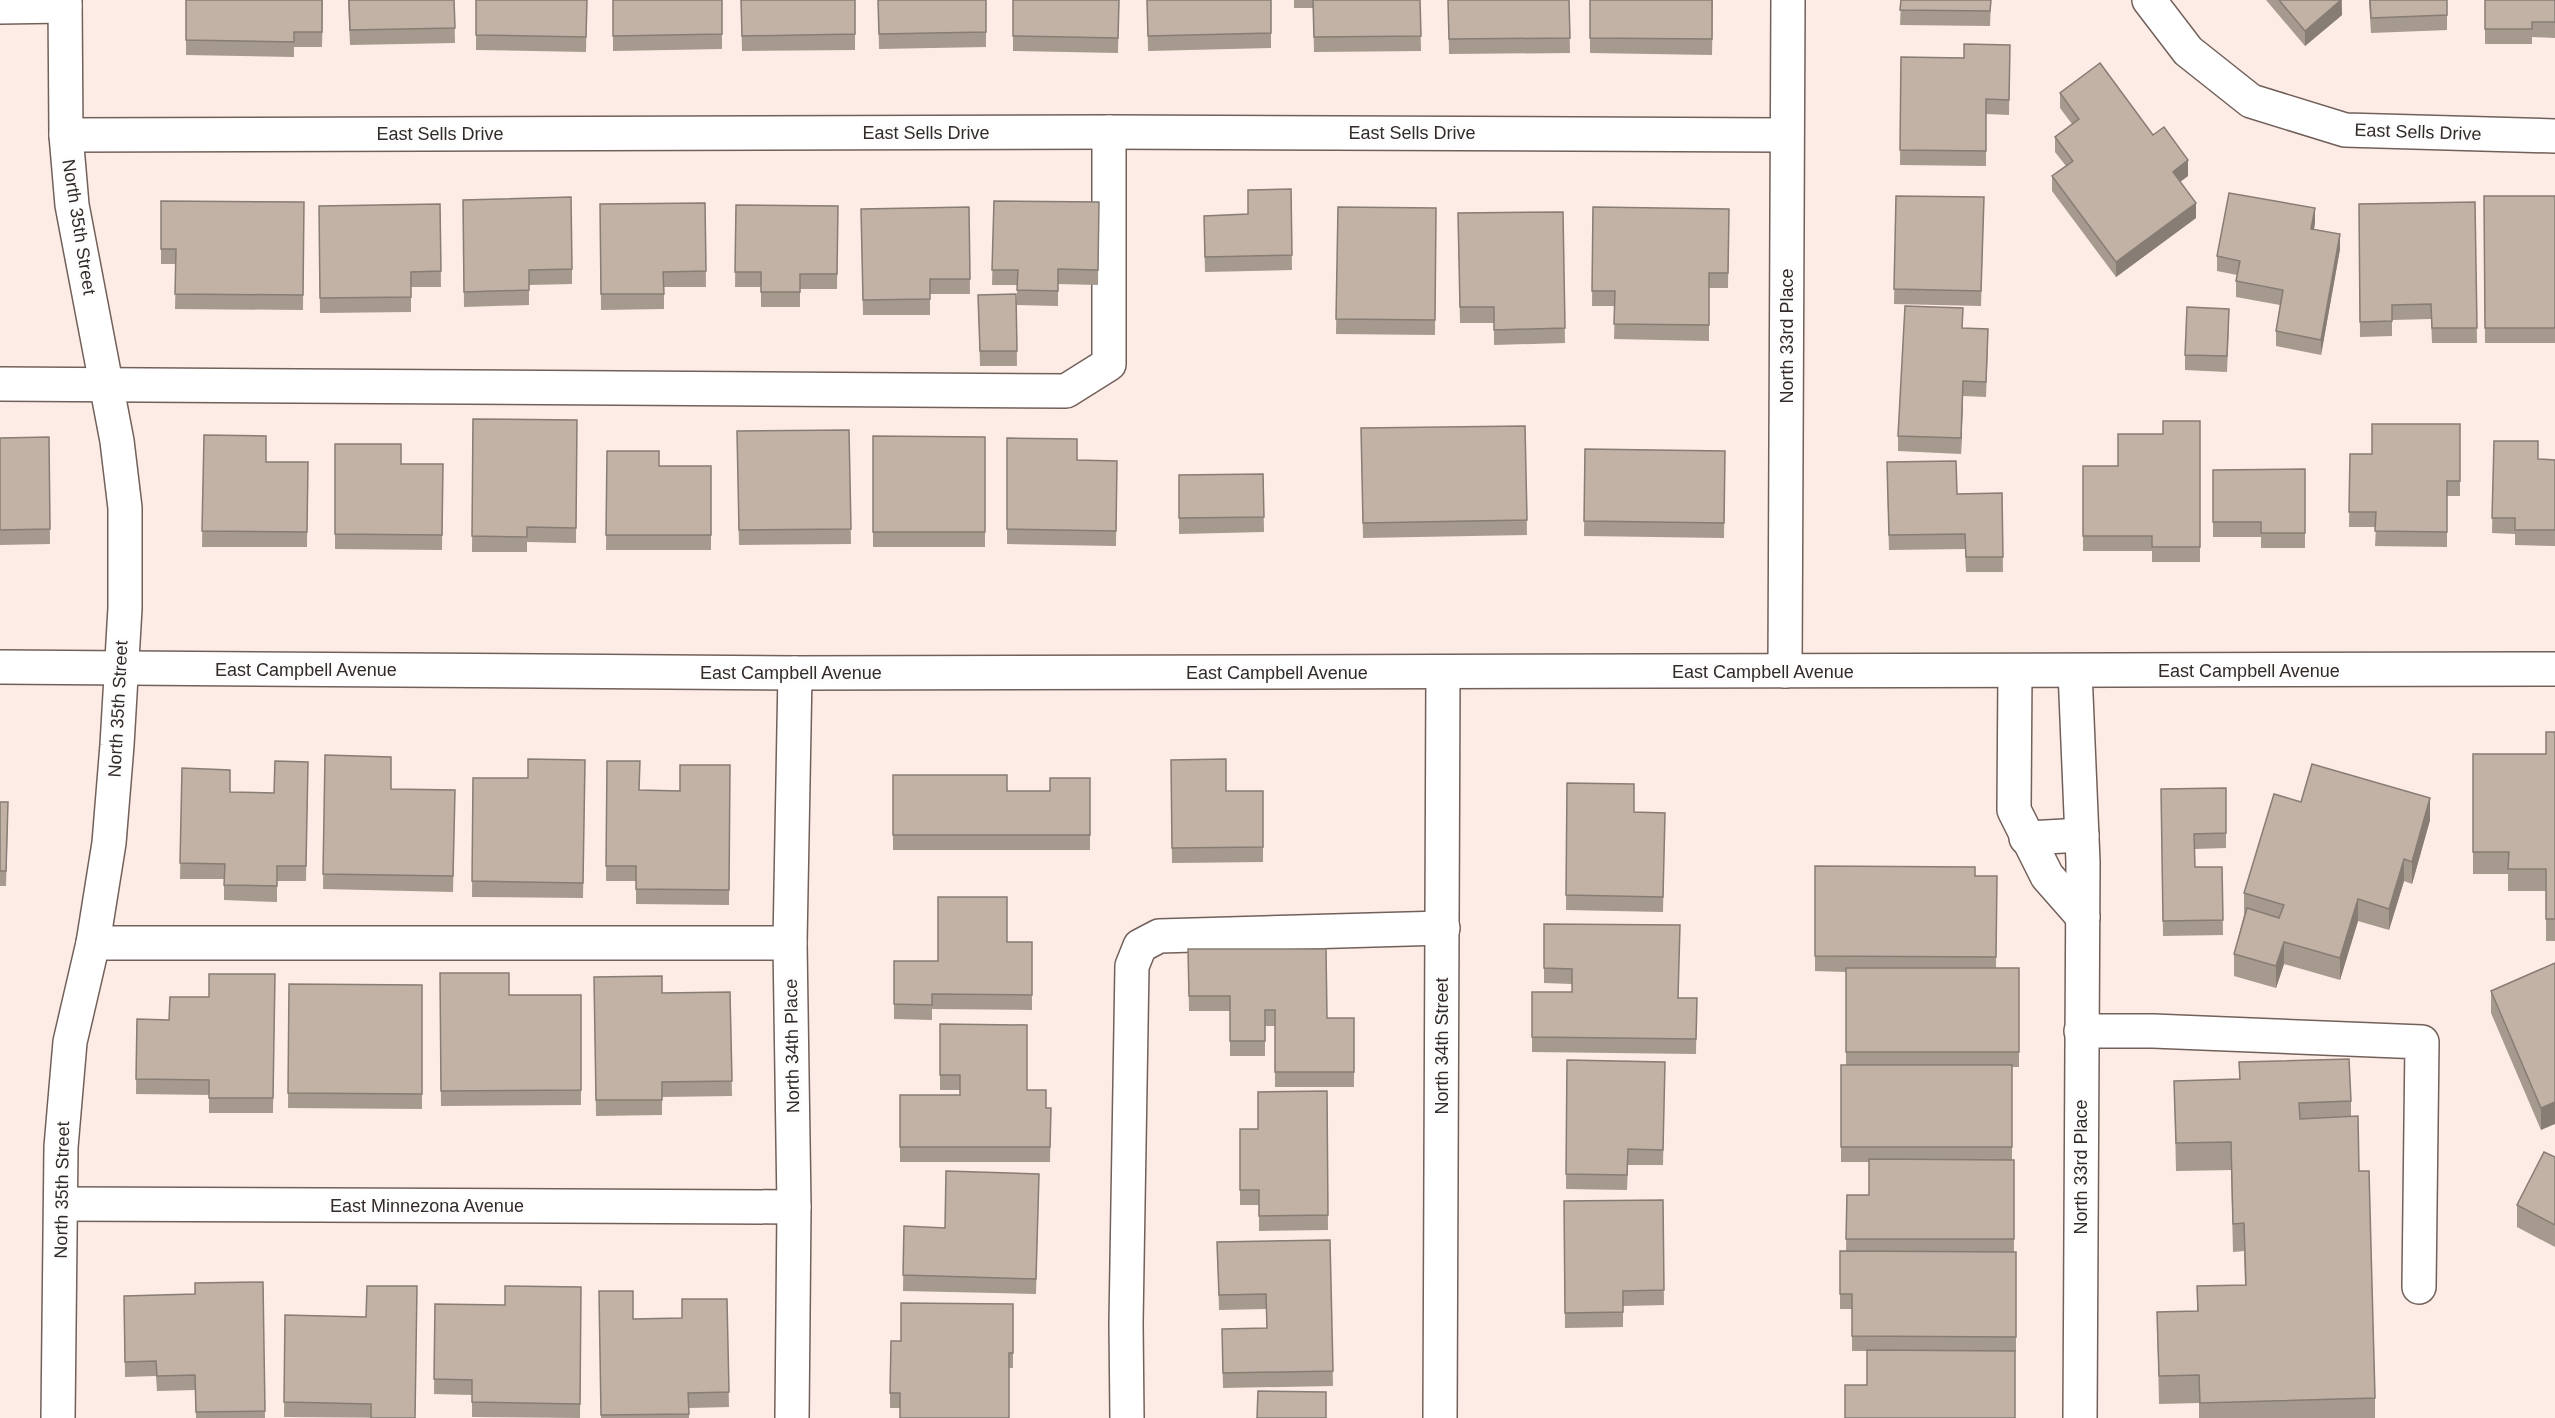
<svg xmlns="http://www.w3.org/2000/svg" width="2555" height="1418" font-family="Helvetica,sans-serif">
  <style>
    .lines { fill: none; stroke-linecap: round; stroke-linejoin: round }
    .minor-casing { stroke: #72605a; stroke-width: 36 }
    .minor { stroke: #fff; stroke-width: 33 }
    .wall { fill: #a6998e }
    .shaded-wall { fill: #877d74 }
    .building { fill: #c1b2a5; stroke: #877d74; stroke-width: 1.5 }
    .labels { text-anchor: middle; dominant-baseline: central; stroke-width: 6; stroke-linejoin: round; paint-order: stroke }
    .street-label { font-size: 18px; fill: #332b28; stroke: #fdfdfd }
  </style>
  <rect width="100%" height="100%" fill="#fdebe6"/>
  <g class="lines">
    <g class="minor-casing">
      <g id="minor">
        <polyline points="2149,0 2188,51 2251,101 2345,130 2555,136"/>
        <polyline points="0,7 65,6"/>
        <polyline points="66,135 1109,132 1787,135"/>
        <polyline points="0,384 1066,391 1109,364 1109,132"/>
        <polyline points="0,667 795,673 2555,669"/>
        <polyline points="1785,671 1788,0"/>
        <polyline points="2015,671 2014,810 2047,876 2083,917"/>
        <polyline points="2075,671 2083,862 2080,1418"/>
        <polyline points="2026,838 2082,835"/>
        <polyline points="93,943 790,943"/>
        <polyline points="2081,1031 2153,1031 2422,1042 2419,1287"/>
        <polyline points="61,1204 794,1207"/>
        <polyline points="58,1418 61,1147 70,1042 93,943 109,843 117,745 125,608 125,508 117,441 72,205 66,135 65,0"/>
        <polyline points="792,1418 794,1207 790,943 795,673"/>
        <polyline points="1127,1418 1126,1323 1132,966 1140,946 1159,936 1443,928"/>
        <polyline points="1440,1418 1443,673"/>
      </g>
    </g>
    <use href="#minor" class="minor"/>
  </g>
  <g class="wall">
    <polygon points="186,0 323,0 322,47 294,47 294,57 186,55"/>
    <polygon points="348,0 454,0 455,43 350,45"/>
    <polygon points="476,0 587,0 586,52 476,50"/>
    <polygon points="613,0 722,0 722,49 613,51"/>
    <polygon points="741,0 855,0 855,50 742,51"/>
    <polygon points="878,0 986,0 986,47 879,49"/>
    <polygon points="1013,0 1119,0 1118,53 1013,51"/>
    <polygon points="1147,0 1271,0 1271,48 1148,51"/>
    <polygon points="1294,0 1420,0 1421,51 1314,52 1313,8 1294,8"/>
    <polygon points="1448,0 1569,0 1570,53 1449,54"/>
    <polygon points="1590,0 1713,0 1712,55 1590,53"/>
    <polygon points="1901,0 1991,0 1990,26 1900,25"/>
    <polygon points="2266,0 2342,0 2342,15 2305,46"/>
    <polygon points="2369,0 2447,0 2447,30 2371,33"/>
    <polygon points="2485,0 2555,0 2555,38 2532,37 2532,44 2485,44"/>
    <polygon points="2010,45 2009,115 1986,114 1986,166 1900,165 1901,57 1964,58"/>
    <polygon points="2060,93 2153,135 2188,176 2180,182 2196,218 2116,277 2052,191 2052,176 2066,166 2055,152 2055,137 2072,124 2060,108"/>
    <polygon points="1291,189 1292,270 1205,272 1204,231 1248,214"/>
    <polygon points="1896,196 1984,197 1981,306 1894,304"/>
    <polygon points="2484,196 2555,196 2555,343 2485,343"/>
    <polygon points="463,200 572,269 572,284 529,285 529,305 464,307"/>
    <polygon points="161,201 304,202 303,310 175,309 176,264 161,264"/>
    <polygon points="994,201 1099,202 1098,285 1058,284 1058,306 1017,305 1017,285 992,285"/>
    <polygon points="2475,202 2477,343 2432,343 2431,319 2392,320 2392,336 2360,337 2359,204"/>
    <polygon points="705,203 706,287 664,287 664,309 601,310 600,204"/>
    <polygon points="440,204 441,287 411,287 411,312 320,313 319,206"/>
    <polygon points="736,205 838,206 837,289 800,289 800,307 761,307 761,287 735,287"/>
    <polygon points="969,207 970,294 930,294 930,315 863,315 861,209"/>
    <polygon points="1338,207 1436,208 1435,335 1336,334"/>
    <polygon points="1593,207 1729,209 1728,288 1709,288 1709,341 1614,339 1615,306 1592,306"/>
    <polygon points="1563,212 1565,343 1494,345 1494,323 1460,323 1458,213"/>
    <polygon points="2315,223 2314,229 2340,249 2321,355 2276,346 2276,331 2280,305 2236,297 2236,281 2237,275 2217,271 2217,256"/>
    <polygon points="1016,294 1017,366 980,366 978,295"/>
    <polygon points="2229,324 2227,372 2185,370 2185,355"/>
    <polygon points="1963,328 1988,344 1986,397 1963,396 1961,454 1898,451 1898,436"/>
    <polygon points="473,419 577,420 576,543 527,542 527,552 472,552"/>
    <polygon points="2200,421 2200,562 2152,562 2152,551 2083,551 2083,466 2118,466 2163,434"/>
    <polygon points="2460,424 2460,496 2447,496 2447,547 2375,546 2376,527 2349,527 2350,454 2372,454"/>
    <polygon points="1525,426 1527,535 1363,538 1361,428"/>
    <polygon points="849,430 851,544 739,545 737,431"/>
    <polygon points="204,435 266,462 308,462 307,547 202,547"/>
    <polygon points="873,436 985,437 985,547 873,547"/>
    <polygon points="49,437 50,544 0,545 0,438"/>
    <polygon points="1007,438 1077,460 1117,461 1116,546 1007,544"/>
    <polygon points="2494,441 2538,459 2555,460 2555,546 2515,545 2515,534 2492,533"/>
    <polygon points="335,444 401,464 443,464 442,550 335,549"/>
    <polygon points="1585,449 1725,451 1724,538 1584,536"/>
    <polygon points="607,451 659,466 711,466 711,550 606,550"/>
    <polygon points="2305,469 2305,548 2261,548 2261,537 2213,537 2213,470"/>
    <polygon points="1263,474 1264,532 1179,534 1179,475"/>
    <polygon points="1887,477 1957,494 2002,493 2003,572 1966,572 1965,549 1889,550"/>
    <polygon points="2555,732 2555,941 2546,941 2546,891 2508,891 2508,874 2473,874 2473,754 2546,754"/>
    <polygon points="325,755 391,789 455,790 453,892 323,889"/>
    <polygon points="585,760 583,898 472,897 473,778 528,778"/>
    <polygon points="1171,760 1226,791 1263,791 1263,862 1172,863"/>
    <polygon points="607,761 640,790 680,791 730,765 729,905 636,904 636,881 606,881"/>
    <polygon points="308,762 306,881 277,881 277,902 224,900 224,879 180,879 182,768 230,792 274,793"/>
    <polygon points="893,775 1007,791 1050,791 1090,778 1090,850 893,850"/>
    <polygon points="1567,783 1634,812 1665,813 1663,912 1566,910"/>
    <polygon points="2226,788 2226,848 2195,849 2195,867 2222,867 2223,935 2163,936 2161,789"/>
    <polygon points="0,802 8,817 6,886 0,886"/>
    <polygon points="2301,802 2430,820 2412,884 2404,881 2389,930 2358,921 2340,980 2284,964 2276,988 2234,976 2234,954 2244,915 2244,893"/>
    <polygon points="1815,866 1975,876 1997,876 1996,968 2019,968 2019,1067 2012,1067 2012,1160 2014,1160 2014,1252 2016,1252 2016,1352 1867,1385 1867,1351 1852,1351 1852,1309 1840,1309 1840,1251 1846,1251 1847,1195 1869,1195 1869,1162 1841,1162 1841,1065 1846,1065 1846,972 1815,971"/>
    <polygon points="1544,924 1679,998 1697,998 1696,1054 1532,1052 1532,992 1572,992 1572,984 1544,983"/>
    <polygon points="1007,942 1032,942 1032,1010 932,1009 932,1020 894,1019 894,961 938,961"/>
    <polygon points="1188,949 1327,1018 1354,1018 1354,1087 1275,1087 1275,1026 1265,1026 1265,1056 1230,1056 1230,1011 1189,1011"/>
    <polygon points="2555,963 2541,1130 2491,1013 2491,991"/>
    <polygon points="440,973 509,995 581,995 581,1105 441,1106"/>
    <polygon points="275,974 273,1113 209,1113 209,1095 136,1094 137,1019 169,1020 209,997"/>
    <polygon points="594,977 662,993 730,992 732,1096 662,1097 662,1115 596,1116"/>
    <polygon points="289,984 422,985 422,1109 288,1108"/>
    <polygon points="940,1024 1027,1090 1046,1108 1051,1108 1050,1162 900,1162 900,1095 960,1095 960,1090 940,1090"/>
    <polygon points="1567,1060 1665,1062 1663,1165 1628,1165 1627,1190 1566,1189"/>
    <polygon points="2239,1062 2351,1101 2351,1117 2359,1171 2375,1398 2375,1418 2199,1418 2199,1403 2159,1404 2157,1312 2197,1311 2197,1286 2245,1285 2244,1251 2233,1252 2231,1170 2176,1171 2174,1081 2239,1079"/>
    <polygon points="1327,1091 1328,1230 1259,1231 1259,1205 1240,1205 1240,1129 1258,1129"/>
    <polygon points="2555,1157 2555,1247 2517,1227 2517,1205"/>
    <polygon points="1039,1174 1036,1294 903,1291 904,1226 945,1228"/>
    <polygon points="1663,1200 1664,1305 1623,1306 1623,1327 1565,1328 1564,1201"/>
    <polygon points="1330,1240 1333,1386 1223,1388 1222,1344 1267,1328 1266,1309 1219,1310 1217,1242"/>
    <polygon points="263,1282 265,1418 196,1418 195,1390 157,1391 156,1376 125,1377 124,1296 195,1294"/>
    <polygon points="581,1287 580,1418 472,1417 472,1395 434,1394 435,1304 505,1305"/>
    <polygon points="599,1291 633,1319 682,1318 682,1299 727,1299 729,1407 689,1408 689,1418 601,1418"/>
    <polygon points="1013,1304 1013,1368 1009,1368 900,1408 890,1408 890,1393 901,1341"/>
    <polygon points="285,1315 415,1418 284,1417"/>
  </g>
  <g class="shaded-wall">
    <polygon points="2341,0 2342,15 2305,46 2305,31"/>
    <polygon points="2188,160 2188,176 2173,187 2173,172"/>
    <polygon points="2196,203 2196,218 2116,277 2116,262"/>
    <polygon points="2315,208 2315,223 2311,244 2311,229"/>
    <polygon points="2340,234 2340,249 2321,355 2321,340"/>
    <polygon points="1963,381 1963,396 1961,454 1961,438"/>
    <polygon points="2430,798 2430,820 2412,884 2412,862"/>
    <polygon points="2404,859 2404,881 2389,930 2389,909"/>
    <polygon points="2358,899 2358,921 2340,980 2340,958"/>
    <polygon points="2284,942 2284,964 2276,988 2276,966"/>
    <polygon points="2555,1102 2555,1124 2541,1130 2541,1108"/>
  </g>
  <g class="building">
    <polygon points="186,0 322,0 322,32 294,32 294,42 186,40"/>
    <polygon points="349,0 454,0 455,28 350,30"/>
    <polygon points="476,0 587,0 586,37 476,35"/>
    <polygon points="613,0 722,0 722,34 613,36"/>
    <polygon points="741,0 855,0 855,34 742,36"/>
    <polygon points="878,0 986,0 986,32 879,34"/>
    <polygon points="1013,0 1119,0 1118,38 1013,36"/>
    <polygon points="1147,0 1271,0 1271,33 1148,36"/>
    <polygon points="1313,0 1420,0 1421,36 1314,37"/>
    <polygon points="1448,0 1569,0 1570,38 1449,39"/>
    <polygon points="1590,0 1712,0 1712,39 1590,38"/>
    <polygon points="1901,0 1991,0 1990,11 1900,10"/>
    <polygon points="2279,0 2341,0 2305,31"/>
    <polygon points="2370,0 2447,0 2447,15 2371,18"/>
    <polygon points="2485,0 2555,0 2555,22 2532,22 2532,29 2485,29"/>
    <polygon points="1964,44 2010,45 2009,100 1986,99 1986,151 1900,150 1901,57 1964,58"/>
    <polygon points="2100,63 2153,135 2164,127 2188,160 2173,172 2196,203 2116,262 2052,176 2073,161 2055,137 2079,119 2060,93"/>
    <polygon points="1291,189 1292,255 1205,257 1204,216 1248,214 1248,190"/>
    <polygon points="2229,193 2315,208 2311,229 2340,234 2321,340 2276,331 2283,290 2236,281 2240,261 2217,256"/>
    <polygon points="1896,196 1984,197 1981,291 1894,289"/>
    <polygon points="2484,196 2555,196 2555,328 2485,328"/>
    <polygon points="571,197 572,269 529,270 529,290 464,292 463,200"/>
    <polygon points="161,201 304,202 303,295 175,294 176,249 161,249"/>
    <polygon points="994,201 1099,202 1098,270 1058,269 1058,291 1017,290 1018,270 992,270"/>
    <polygon points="2475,202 2477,328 2432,328 2431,304 2392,305 2392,321 2360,322 2359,204"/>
    <polygon points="705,203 706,271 663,272 664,294 601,294 600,204"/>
    <polygon points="440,204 441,271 411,272 411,297 320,298 319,206"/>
    <polygon points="736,205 838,206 837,274 800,274 800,292 761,292 761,272 735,272"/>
    <polygon points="969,207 970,279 930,279 930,299 863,300 861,209"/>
    <polygon points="1338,207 1436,208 1435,320 1336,319"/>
    <polygon points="1593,207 1729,209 1728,273 1709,273 1709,325 1614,324 1615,291 1592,291"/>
    <polygon points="1563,212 1565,328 1494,330 1494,307 1460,307 1458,213"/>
    <polygon points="1016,294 1017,351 980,351 978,295"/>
    <polygon points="1905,306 1963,308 1962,328 1988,329 1986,382 1963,381 1961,438 1898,436"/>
    <polygon points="2187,307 2229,309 2227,356 2185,355"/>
    <polygon points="473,419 577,420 576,528 527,527 527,537 472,536"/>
    <polygon points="2163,421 2200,421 2200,547 2152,547 2152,536 2083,536 2083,466 2118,466 2118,434 2163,434"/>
    <polygon points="2372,424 2460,424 2460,481 2447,481 2447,532 2375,531 2376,512 2349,512 2350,454 2372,454"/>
    <polygon points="1525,426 1527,520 1363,523 1361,428"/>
    <polygon points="849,430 851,529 739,530 737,431"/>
    <polygon points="204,435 266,436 266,462 308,462 307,532 202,531"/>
    <polygon points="873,436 985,437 985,532 873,532"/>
    <polygon points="49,437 50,529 0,530 0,438"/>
    <polygon points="1007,438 1077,439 1077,460 1117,461 1116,531 1007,529"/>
    <polygon points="2494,441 2538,441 2538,459 2555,460 2555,530 2515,530 2515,518 2492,518"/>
    <polygon points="335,444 401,444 401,464 443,464 442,535 335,534"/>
    <polygon points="1585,449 1725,451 1724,523 1584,521"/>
    <polygon points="607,451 659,451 659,466 711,466 711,535 606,535"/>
    <polygon points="1956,461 1957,494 2002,493 2003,557 1966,557 1965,534 1889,535 1887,462"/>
    <polygon points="2305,469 2305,533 2261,533 2261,522 2213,522 2213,470"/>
    <polygon points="1263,474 1264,517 1179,518 1179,475"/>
    <polygon points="2546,732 2555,732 2555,919 2546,919 2546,869 2508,869 2509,852 2473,852 2473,754 2546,754"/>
    <polygon points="325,755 391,757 391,789 455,790 453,876 323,874"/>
    <polygon points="528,759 585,760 583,883 472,881 473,778 528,778"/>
    <polygon points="1226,759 1226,791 1263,791 1263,847 1172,848 1171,760"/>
    <polygon points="275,761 308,762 306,866 277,866 277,886 224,885 225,864 180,863 182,768 230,770 230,792 274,793"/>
    <polygon points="607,761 640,761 639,790 680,791 680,765 730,765 729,890 636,889 636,866 606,866"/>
    <polygon points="2312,764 2430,798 2412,862 2404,859 2389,909 2358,899 2340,958 2284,942 2276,966 2234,954 2247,908 2279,918 2284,905 2244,893 2274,794 2301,802"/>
    <polygon points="893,775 1007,775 1007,791 1050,791 1050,778 1090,778 1090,835 893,835"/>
    <polygon points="1567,783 1634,784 1634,812 1665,813 1663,897 1566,895"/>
    <polygon points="2226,788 2226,833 2194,834 2195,867 2222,867 2223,920 2163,921 2161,789"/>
    <polygon points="0,802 8,802 6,871 0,871"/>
    <polygon points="1815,866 1975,867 1975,876 1997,876 1996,957 1815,956"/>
    <polygon points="938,897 1007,897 1007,942 1032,942 1032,995 932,994 932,1005 894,1004 894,961 938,961"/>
    <polygon points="1544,924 1680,925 1678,998 1697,998 1696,1039 1532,1037 1532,992 1572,992 1572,969 1544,968"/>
    <polygon points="1188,949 1326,949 1327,1018 1354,1018 1354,1072 1275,1072 1275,1010 1265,1010 1265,1041 1230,1041 1230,996 1189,996"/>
    <polygon points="2555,963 2555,1102 2541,1108 2491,991"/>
    <rect x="1846" y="968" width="173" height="84"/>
    <polygon points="440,973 509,973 509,995 581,995 581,1090 441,1091"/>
    <polygon points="209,974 275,974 273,1098 209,1098 209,1080 136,1079 137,1019 169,1020 170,997 209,997"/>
    <polygon points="662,976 662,993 730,992 732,1081 662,1082 662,1100 596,1100 594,977"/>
    <polygon points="289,984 422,985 422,1094 288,1093"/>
    <polygon points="940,1024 1027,1025 1027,1090 1046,1090 1046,1108 1051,1108 1050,1147 900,1147 900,1095 960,1095 960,1075 940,1075"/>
    <polygon points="2349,1059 2351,1101 2299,1103 2300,1119 2358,1116 2359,1171 2369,1171 2375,1398 2200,1403 2199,1375 2159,1376 2157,1312 2198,1311 2197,1286 2246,1285 2244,1223 2233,1224 2231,1142 2176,1143 2174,1081 2240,1079 2239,1062"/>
    <polygon points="1567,1060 1665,1062 1663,1150 1628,1149 1627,1175 1566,1174"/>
    <rect x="1841" y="1065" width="171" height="82"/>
    <polygon points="1327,1091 1328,1215 1259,1216 1259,1190 1240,1190 1240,1129 1258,1129 1258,1092"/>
    <polygon points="2544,1152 2555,1157 2555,1225 2517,1205"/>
    <polygon points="1869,1159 2014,1160 2014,1239 1846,1239 1847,1195 1869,1195"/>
    <polygon points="946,1171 1039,1174 1036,1279 903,1275 904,1226 945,1228"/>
    <polygon points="1663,1200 1664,1290 1623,1291 1623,1312 1565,1313 1564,1201"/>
    <polygon points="1330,1240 1333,1371 1223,1373 1222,1329 1267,1328 1266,1294 1219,1295 1217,1242"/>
    <polygon points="1840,1251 2016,1252 2016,1337 1852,1336 1852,1294 1840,1294"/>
    <polygon points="263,1282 265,1411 196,1412 195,1375 157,1376 156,1361 125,1362 124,1296 195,1294 195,1283"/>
    <polygon points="367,1286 417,1286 415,1418 371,1418 371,1404 284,1402 285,1315 366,1317"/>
    <polygon points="505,1286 581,1287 580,1404 472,1402 472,1380 434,1379 435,1304 505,1305"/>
    <polygon points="599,1291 633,1291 633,1319 682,1318 682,1299 727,1299 729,1392 688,1393 689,1414 601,1415"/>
    <polygon points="901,1303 1013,1304 1013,1353 1009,1353 1009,1418 900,1418 900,1393 890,1393 891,1341 901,1341"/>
    <polygon points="1867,1350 2015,1351 2015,1418 1845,1418 1845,1385 1867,1385"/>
    <polygon points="1258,1391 1326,1392 1326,1418 1257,1418"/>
  </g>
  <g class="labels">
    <g class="street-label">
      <text transform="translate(2418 132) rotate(2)">East Sells Drive</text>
      <text x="926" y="133">East Sells Drive</text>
      <text x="1412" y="133">East Sells Drive</text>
      <text x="440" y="134">East Sells Drive</text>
      <text transform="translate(79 227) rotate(81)">North 35th Street</text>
      <text transform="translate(1787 336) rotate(-90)">North 33rd Place</text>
      <text x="306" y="670">East Campbell Avenue</text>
      <text x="2249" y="671">East Campbell Avenue</text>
      <text x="1763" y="672">East Campbell Avenue</text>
      <text x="791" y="673">East Campbell Avenue</text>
      <text x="1277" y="673">East Campbell Avenue</text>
      <text transform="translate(118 709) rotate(-87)">North 35th Street</text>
      <text transform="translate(792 1046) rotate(-91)">North 34th Place</text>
      <text transform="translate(1442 1046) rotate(-90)">North 34th Street</text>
      <text transform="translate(2081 1167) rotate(-90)">North 33rd Place</text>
      <text transform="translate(62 1190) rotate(-89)">North 35th Street</text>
      <text x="427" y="1206">East Minnezona Avenue</text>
    </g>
  </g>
</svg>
